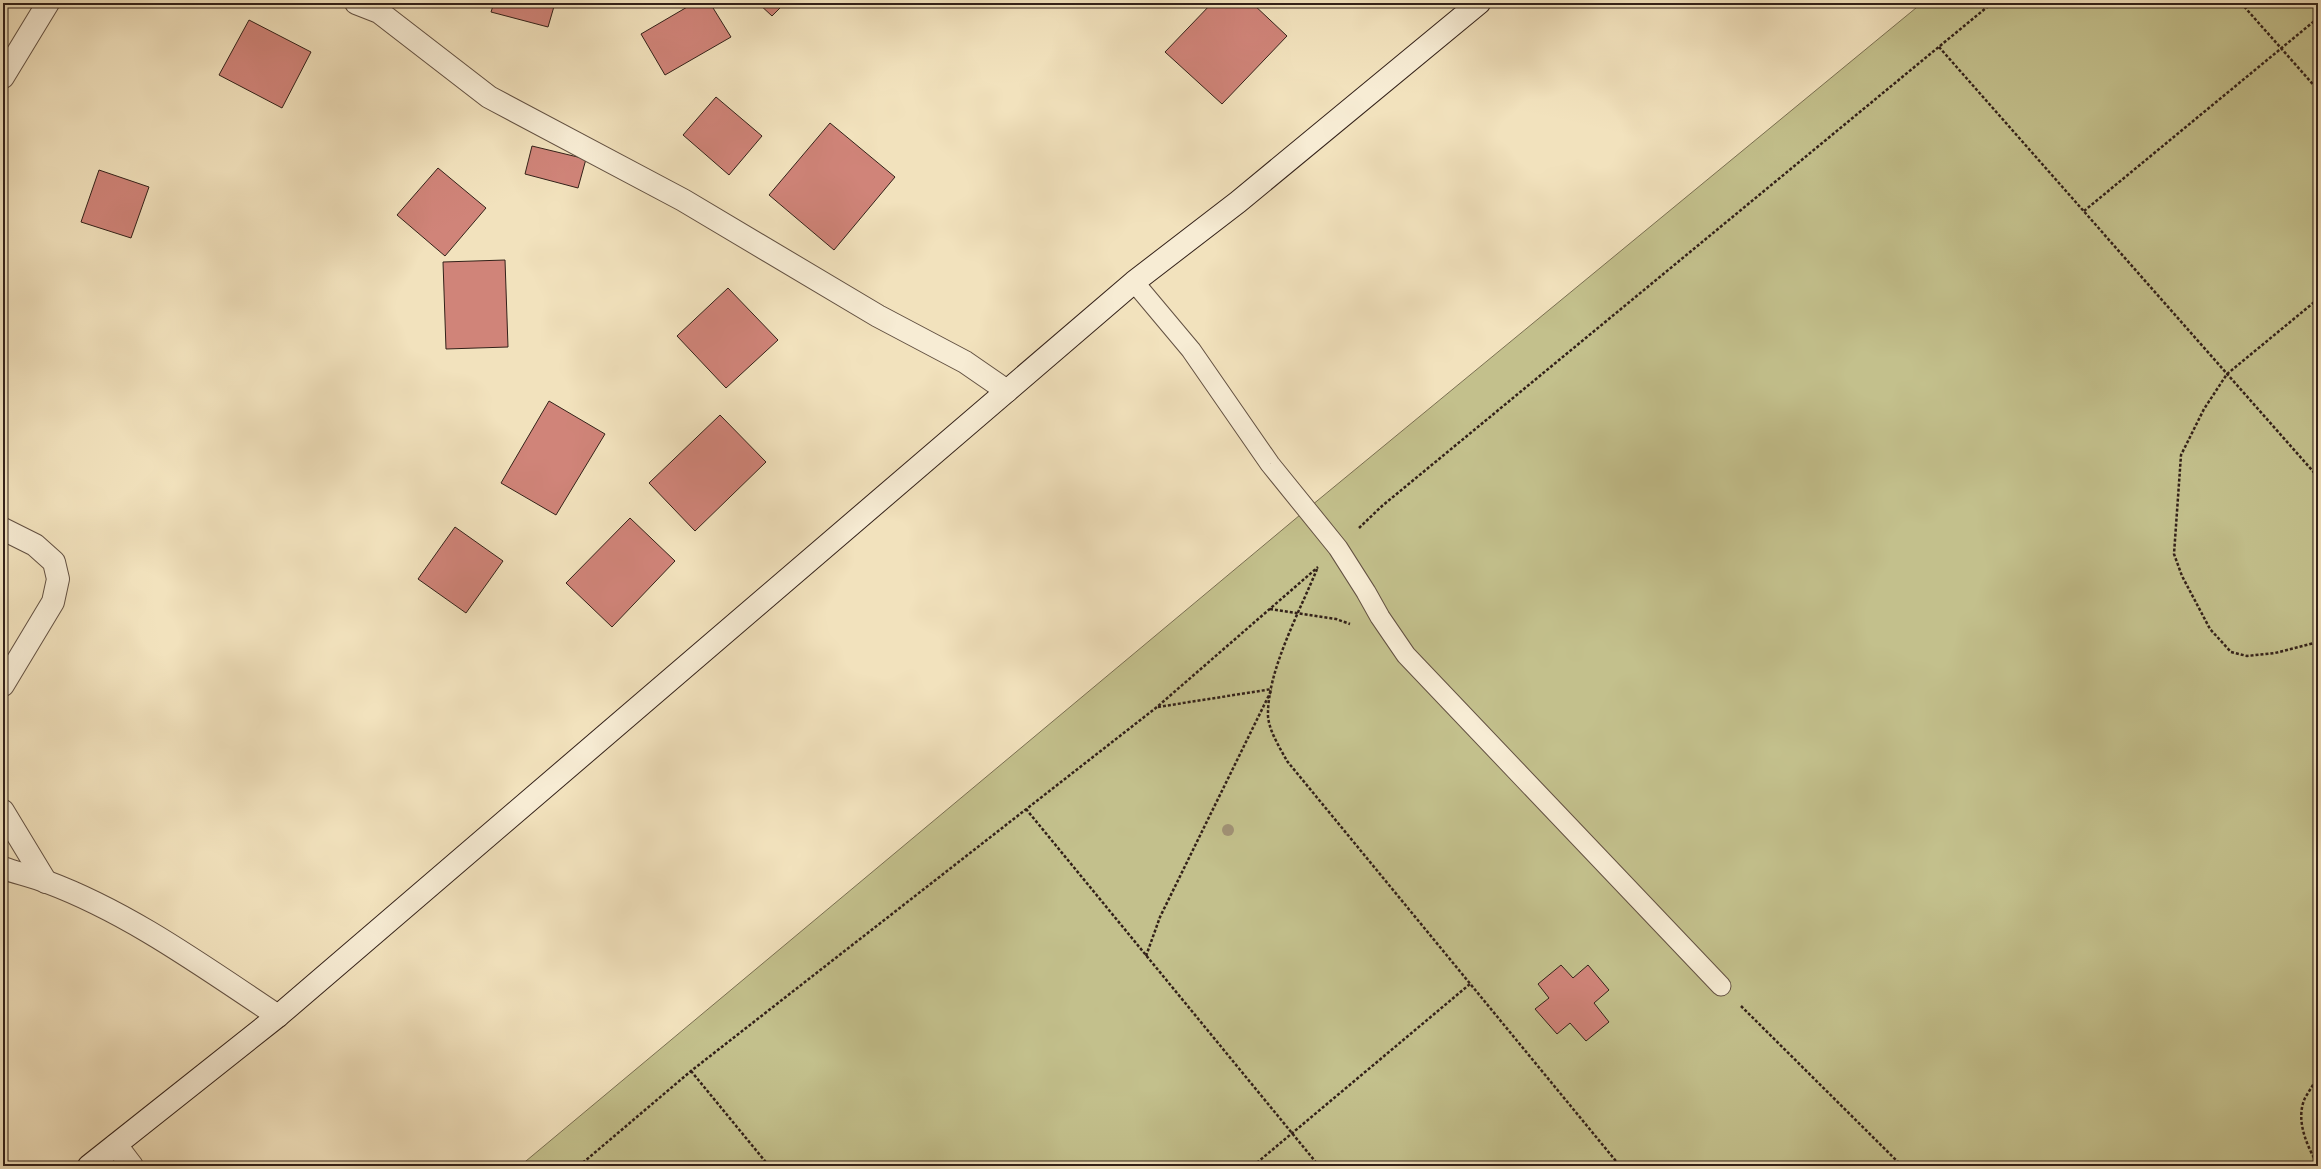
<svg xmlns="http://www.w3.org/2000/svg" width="2321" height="1169" font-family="'Sorts Mill Goudy',serif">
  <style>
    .green { fill: #c3c08c; stroke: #7b7052 }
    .building { fill: #d08479; stroke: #332119 }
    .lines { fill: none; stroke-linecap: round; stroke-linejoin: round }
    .service-casing { stroke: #635142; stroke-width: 21 }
    .minor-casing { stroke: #635142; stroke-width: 24 }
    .secondary-casing { stroke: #332119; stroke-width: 24 }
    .path { stroke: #332119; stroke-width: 2.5; stroke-dasharray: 3 2; stroke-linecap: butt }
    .service { stroke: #f7ecd4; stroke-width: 19 }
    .minor { stroke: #f7ecd4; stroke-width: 22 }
    .secondary { stroke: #f7ecd4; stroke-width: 22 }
    .tree { fill: #a19276 }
  </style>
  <rect width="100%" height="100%" fill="#f2e2bd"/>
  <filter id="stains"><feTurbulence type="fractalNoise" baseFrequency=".005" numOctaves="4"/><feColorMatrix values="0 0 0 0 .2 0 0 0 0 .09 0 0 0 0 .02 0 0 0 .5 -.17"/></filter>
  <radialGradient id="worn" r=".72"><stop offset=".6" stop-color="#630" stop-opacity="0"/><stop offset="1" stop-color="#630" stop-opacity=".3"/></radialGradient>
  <polygon class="green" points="1922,3 2318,3 2318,1166 520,1166 1306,510"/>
  <g class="building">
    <polygon points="494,3 555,3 548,27 491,12"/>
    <polygon points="694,3 710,3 731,37 665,75 641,34"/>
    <polygon points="758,3 785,3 772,16"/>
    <polygon points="1212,3 1252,3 1287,36 1222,104 1165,52"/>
    <polygon points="249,20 311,52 282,108 219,75"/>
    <polygon points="716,97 762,136 729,175 683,135"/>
    <polygon points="830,123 895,177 834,250 769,195"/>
    <polygon points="532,146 586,159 578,188 525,174"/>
    <polygon points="438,168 486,208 445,256 397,215"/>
    <polygon points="99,170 149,187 131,238 81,222"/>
    <polygon points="505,260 508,347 446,349 443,262"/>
    <polygon points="728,288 778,340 726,388 677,336"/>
    <polygon points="549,401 605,434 556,515 501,483"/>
    <polygon points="720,415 766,462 695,531 649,483"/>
    <polygon points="630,518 675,561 612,627 566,583"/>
    <polygon points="455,527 503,561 466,613 418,579"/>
    <polygon points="1561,965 1573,978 1588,965 1609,990 1594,1003 1609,1022 1586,1041 1570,1023 1557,1034 1535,1009 1549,998 1538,984"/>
  </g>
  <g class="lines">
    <g class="service-casing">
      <polyline id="service" points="1134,282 1191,350 1270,464 1338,548 1366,592 1380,617 1406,655 1721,986"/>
    </g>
    <g class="minor-casing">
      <g id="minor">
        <polyline points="356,3 379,12 489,97 683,200 878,316 965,362 1007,391"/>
        <polyline points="3,77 48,3"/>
        <polyline points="3,529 35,545 54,562 58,579 53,602 3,685"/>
        <polyline points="3,811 46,882"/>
        <path d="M 3,868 C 17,873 32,876 47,882 C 130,913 204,967 278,1016"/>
        <polyline points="116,1145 132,1166"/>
      </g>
    </g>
    <g class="secondary-casing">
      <polyline id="secondary" points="89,1166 278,1016 1134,282 1238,202 1479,3"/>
    </g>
    <g class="path">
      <polyline points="2241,3 2318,90"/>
      <polyline points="1939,47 2318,477"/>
      <polyline points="2084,211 2318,18"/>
      <polyline points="2318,299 2227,374 2204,409 2181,455 2174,554 2182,576 2210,629 2231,652 2247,656 2275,653 2318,642"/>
      <polyline points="1359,528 1382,506 1992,3"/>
      <path d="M 1317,569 C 1300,611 1267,671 1268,716 C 1269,731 1280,748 1287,761 L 1620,1166"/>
      <polyline points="1270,609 1336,619 1350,624"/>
      <polyline points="1158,707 1272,689"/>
      <polyline points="1026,809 1319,1166"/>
      <polyline points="1146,956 1160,917 1271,691"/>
      <polyline points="1741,1006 1902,1166"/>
      <polyline points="691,1071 769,1166"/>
      <path d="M 2318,1076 C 2314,1084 2309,1091 2305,1098 C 2295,1120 2307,1146 2318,1165"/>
      <polyline points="579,1166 691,1071 1157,707 1318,567"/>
      <polyline points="1253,1166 1470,984"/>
    </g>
    <use href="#service" class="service"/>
    <use href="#minor" class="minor"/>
    <use href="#secondary" class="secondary"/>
  </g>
  <circle class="tree" cx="1228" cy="830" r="6"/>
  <rect width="2321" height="1169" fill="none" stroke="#f2e2bd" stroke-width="16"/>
  <rect x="4" y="4" width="2313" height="1161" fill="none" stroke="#332119" stroke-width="2"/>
  <rect x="8" y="8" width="2305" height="1153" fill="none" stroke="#332119"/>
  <rect width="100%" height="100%" filter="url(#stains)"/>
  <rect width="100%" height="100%" fill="url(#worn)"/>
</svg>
